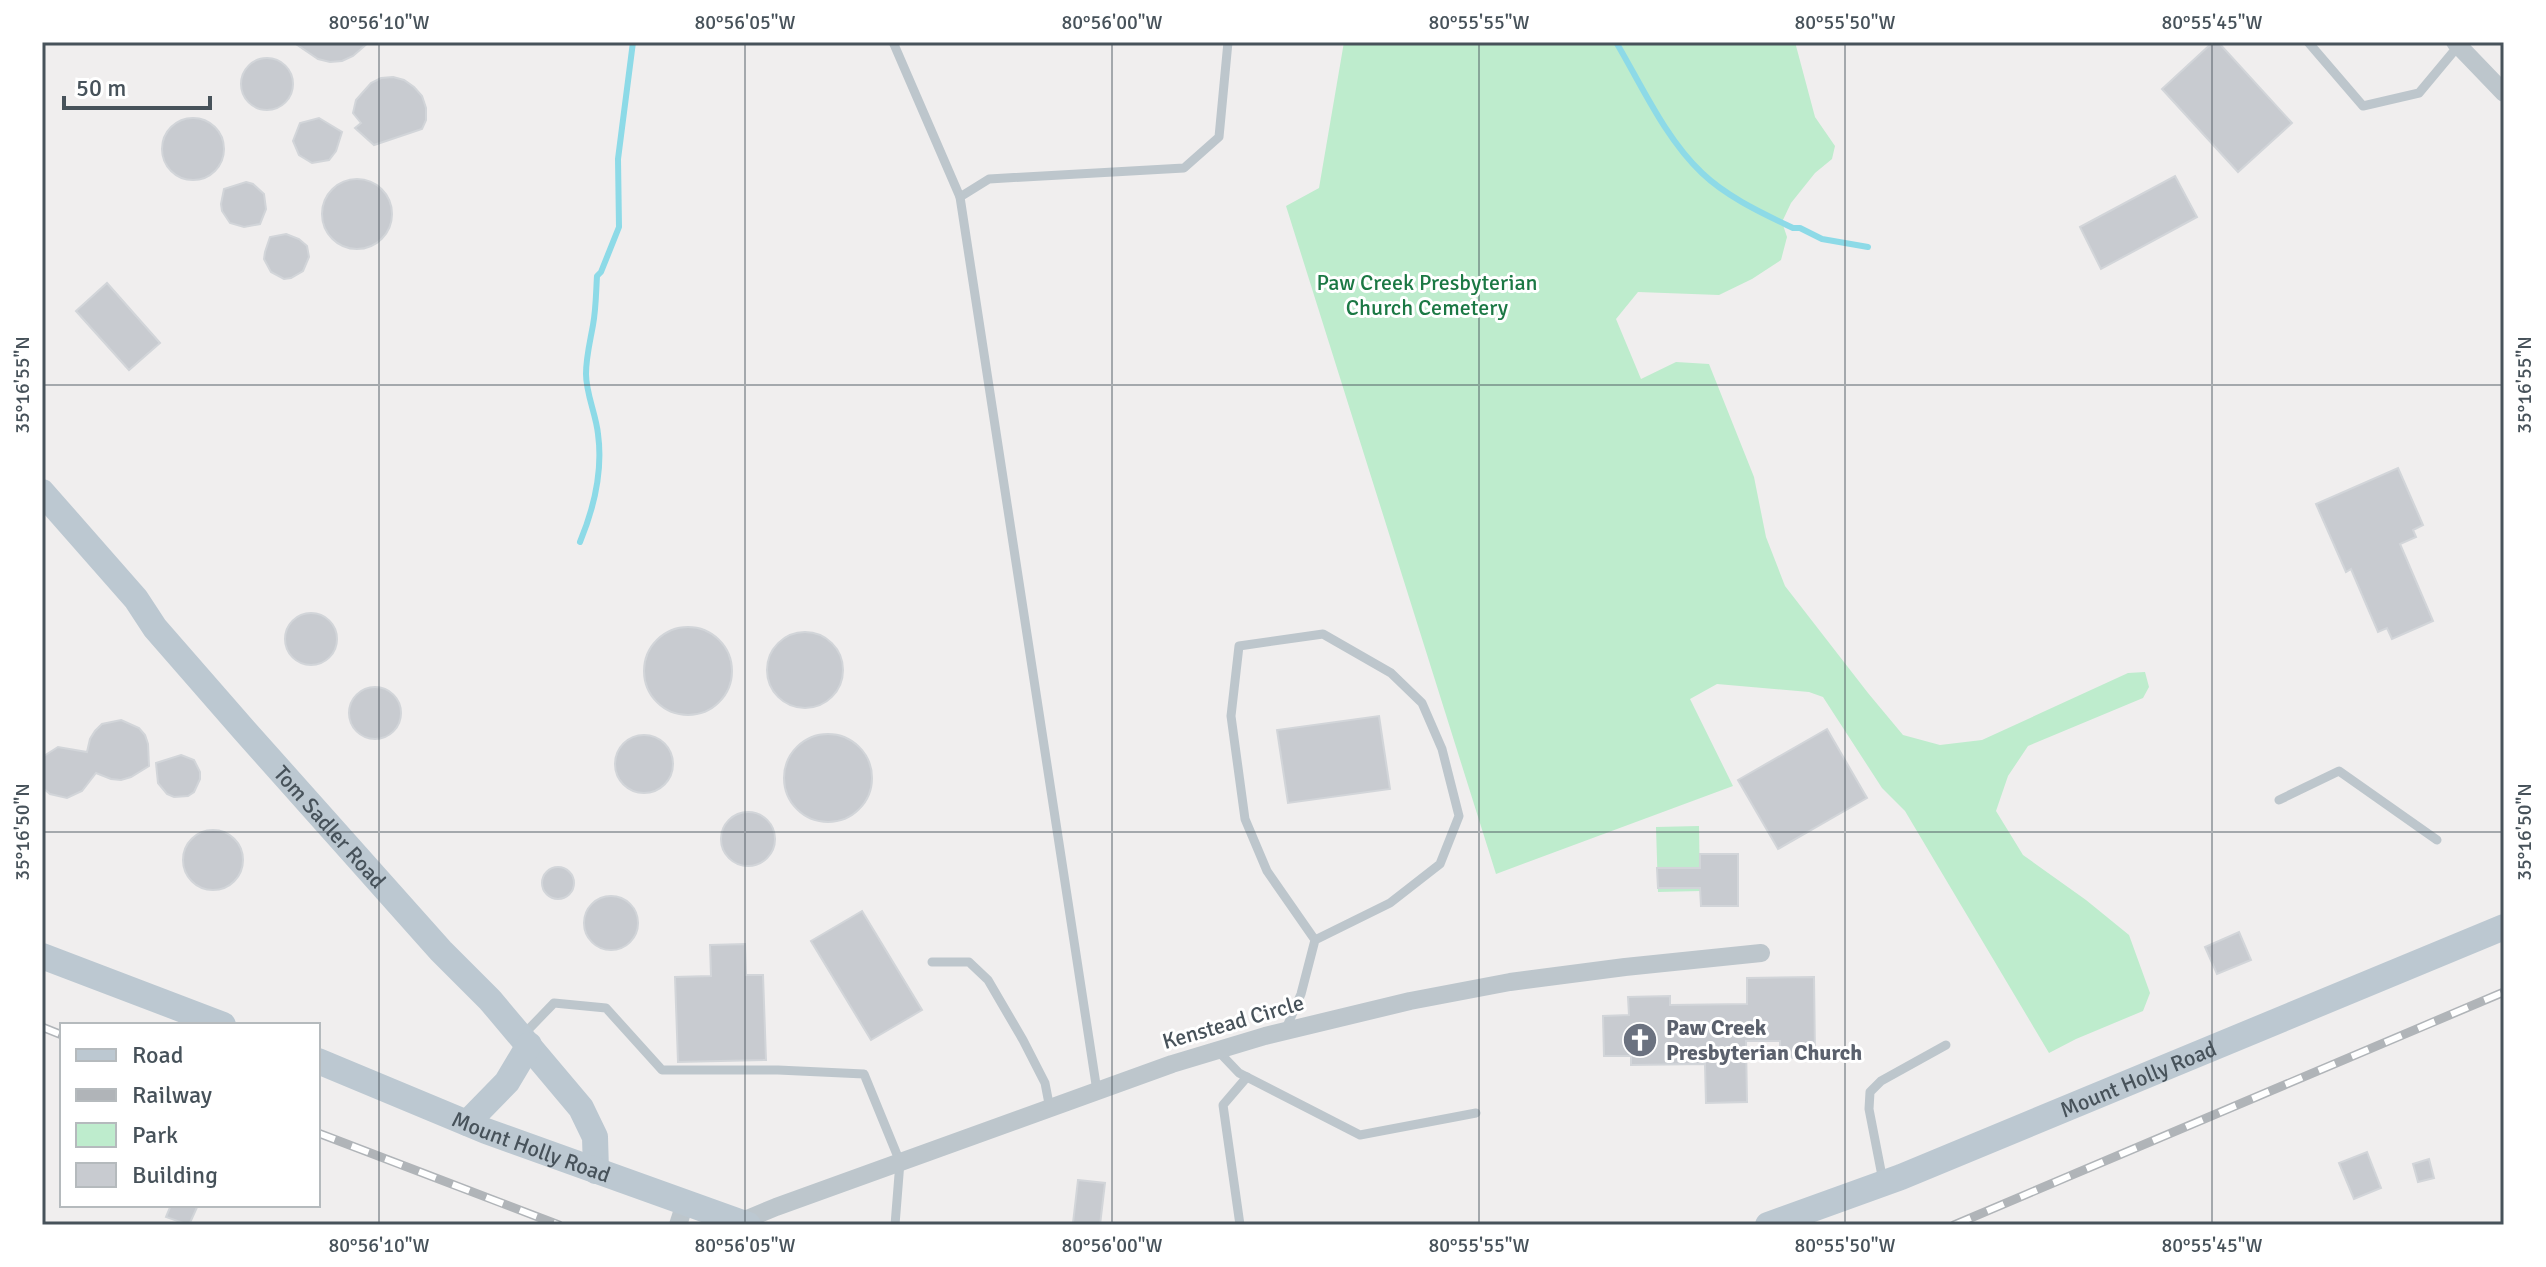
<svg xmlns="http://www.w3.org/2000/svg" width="2546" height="1267" font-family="Signika,sans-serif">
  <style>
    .green { fill: #beeccd }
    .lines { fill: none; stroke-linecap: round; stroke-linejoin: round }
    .stream { stroke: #8ddae7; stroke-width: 6 }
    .building { fill: #c8cbd0; stroke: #d2d5d9; stroke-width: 2 }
    .lane { stroke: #bdc6cc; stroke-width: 9 }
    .street { stroke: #bdc6cc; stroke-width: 18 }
    .secondary { stroke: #bcc8d1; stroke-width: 26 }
    .rail-casing { stroke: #b0b4b8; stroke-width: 9 }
    .rail { stroke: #fff; stroke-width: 6; stroke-dasharray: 18; stroke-linecap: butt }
    .ticks { fill: none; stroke: #47525a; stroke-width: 2; stroke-opacity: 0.45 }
    .labels { text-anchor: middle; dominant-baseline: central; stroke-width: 6; stroke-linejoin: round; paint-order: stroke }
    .park-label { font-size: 22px; fill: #1b7844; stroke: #fff }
    .street-label { font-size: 22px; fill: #47525a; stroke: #fff }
    .worship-label { font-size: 22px; font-weight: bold; fill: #5b616d; stroke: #fff; text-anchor: start }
    .neatline { fill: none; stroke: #47525a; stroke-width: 3 }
    .ticks-label { font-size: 20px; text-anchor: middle; fill: #47525a }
  </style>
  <rect width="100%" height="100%" fill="#f0eeee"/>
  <g class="green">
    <polygon points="1344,42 1795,42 1815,117 1835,146 1832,159 1815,173 1791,203 1782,222 1787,237 1781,260 1752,279 1719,295 1638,292 1616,319 1641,379 1676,362 1709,364 1754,477 1766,537 1785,586 1868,693 1903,735 1940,745 1982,740 2128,673 2145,672 2149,687 2143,698 2028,746 2008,776 1996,811 2023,855 2086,900 2129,935 2150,993 2143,1011 2076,1039 2049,1053 1905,811 1882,788 1823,697 1809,692 1717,684 1690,699 1733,786 1496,874 1286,206 1319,188"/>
    <polygon points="1699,826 1700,891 1658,892 1656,827"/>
  </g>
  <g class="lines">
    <g class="stream">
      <path d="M 1616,42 C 1642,86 1665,138 1702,173 C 1727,197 1762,213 1793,228 L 1800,228 L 1822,239 L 1868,247"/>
      <path d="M 580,542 C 594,508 603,470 598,434 C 596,414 586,394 586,374 C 586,357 590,342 593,325 C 596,309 596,292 597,276 L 601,272 L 619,227 L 618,159 L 633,42"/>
    </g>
  </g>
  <g class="building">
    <polygon points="293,42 369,42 353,56 342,61 330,62 318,59"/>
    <polygon points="2213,42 2218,42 2292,123 2238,172 2162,89"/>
    <circle cx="267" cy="84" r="26"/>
    <polygon points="393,77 404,80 414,87 422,96 426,108 426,120 422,129 374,145 355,128 361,123 353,113 356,100 371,83 381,78"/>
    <circle cx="193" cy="149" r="31"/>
    <polygon points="319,118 342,132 336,151 329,160 312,163 299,155 293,141 300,123"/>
    <polygon points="2175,176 2197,217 2101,269 2080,227"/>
    <circle cx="357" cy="214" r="35"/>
    <polygon points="246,182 253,184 264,194 266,209 260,224 244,227 230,223 222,211 221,204 224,189"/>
    <polygon points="286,234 299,239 307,246 309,257 303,271 291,278 284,279 271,272 264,259 265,252 270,237"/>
    <polygon points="107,283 160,343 129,370 76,311"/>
    <polygon points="2398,468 2423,525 2413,530 2416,537 2400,544 2433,621 2392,639 2387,628 2378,632 2351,569 2346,572 2316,504"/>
    <circle cx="311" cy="639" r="26"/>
    <circle cx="688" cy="671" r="44"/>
    <circle cx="805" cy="670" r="38"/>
    <circle cx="375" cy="713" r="26"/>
    <polygon points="1379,716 1390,789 1288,803 1277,730"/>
    <polygon points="121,720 139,728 145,735 148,744 149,766 131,777 121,780 111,779 96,773 82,791 67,798 50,794 43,788 42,759 44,756 58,747 87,752 90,739 95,731 102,724"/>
    <polygon points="1827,729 1867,798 1778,849 1738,780"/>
    <circle cx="828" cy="778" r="44"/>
    <circle cx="644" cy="764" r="29"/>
    <polygon points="181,755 194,760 200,772 200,779 194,792 188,796 174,797 167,794 158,783 156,763"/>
    <circle cx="748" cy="839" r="27"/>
    <circle cx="213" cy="860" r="30"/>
    <polygon points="1700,854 1738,854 1738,906 1701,906 1700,888 1658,888 1657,868 1700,868"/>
    <circle cx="558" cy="883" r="16"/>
    <circle cx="611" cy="923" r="27"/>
    <polygon points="862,911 922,1010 871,1040 811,941"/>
    <polygon points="2239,932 2251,960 2217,974 2205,947"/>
    <polygon points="745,944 746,975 763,975 766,1060 678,1062 675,977 711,976 710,945"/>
    <polygon points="1814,977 1815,1057 1780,1058 1780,1041 1746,1041 1747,1102 1706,1103 1705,1064 1631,1065 1631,1056 1604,1056 1603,1016 1629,1015 1628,997 1670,996 1670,1005 1747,1004 1747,978"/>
    <polygon points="2367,1152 2381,1188 2354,1199 2339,1163"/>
    <polygon points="2429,1159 2434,1178 2418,1182 2413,1164"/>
    <polygon points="1078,1180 1105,1183 1100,1225 1073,1223"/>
    <polygon points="171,1205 198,1205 189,1225 166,1217"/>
  </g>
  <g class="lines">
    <g class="lane">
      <polyline points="893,42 960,197 1097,1091"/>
      <polyline points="2308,42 2363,106 2419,93 2459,45"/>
      <polyline points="960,197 989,179 1184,168 1219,137 1228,42"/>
      <polyline points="2279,800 2339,771 2437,840"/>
      <polyline points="932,962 969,962 988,980 1023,1040 1045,1083 1050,1109"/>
      <polyline points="1285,1031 1301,994 1315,940 1267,871 1245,819 1231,716 1239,646 1323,634 1391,673 1422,703 1442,749 1459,816 1440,864 1390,903 1315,940"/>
      <polyline points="524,1034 554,1003 606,1008 662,1070 778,1070 864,1074 900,1162 895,1225"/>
      <polyline points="1218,1051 1239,1073 1360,1135 1476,1113"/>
      <polyline points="1883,1181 1869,1109 1870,1092 1881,1081 1946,1045"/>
      <polyline points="1240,1225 1223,1105 1247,1077"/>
    </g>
    <g class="street">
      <polyline points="2455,42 2504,93"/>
      <polyline points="740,1222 776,1207 1172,1064 1265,1036 1410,1001 1510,982 1625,967 1761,953"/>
      <polyline points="678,1225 685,1203"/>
    </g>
    <g class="secondary">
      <path id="s1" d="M 42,492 L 136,599 L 155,628 L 244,730 L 441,951 L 490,1000 L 581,1108 L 595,1137 L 596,1171"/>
      <polyline points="42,956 223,1025"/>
      <path id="s2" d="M 318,1061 L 486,1131 L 748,1225"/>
      <polyline points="467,1123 507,1082 529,1045"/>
      <path id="s3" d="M 1768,1225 L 1901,1177 L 2504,927"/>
    </g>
    <g class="rail-casing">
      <g id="rail">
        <polyline points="42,1027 62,1035"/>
        <polyline points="318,1133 559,1225"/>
        <polyline points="1954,1225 2504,992"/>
      </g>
    </g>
    <use href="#rail" class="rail"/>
  </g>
  <path class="ticks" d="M 379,42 L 379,1225M 745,42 L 745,1225M 1112,42 L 1112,1225M 1479,42 L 1479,1225M 1845,42 L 1845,1225M 2212,42 L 2212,1225M 42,385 L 2504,385M 42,832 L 2504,832"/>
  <defs>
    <g id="church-disc" transform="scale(1.8)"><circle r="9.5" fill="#6b7280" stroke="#fff"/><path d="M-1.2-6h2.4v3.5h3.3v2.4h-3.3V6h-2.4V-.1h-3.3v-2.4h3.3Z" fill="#fff"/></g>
  </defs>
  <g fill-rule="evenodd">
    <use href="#church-disc" x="1640" y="1040"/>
  </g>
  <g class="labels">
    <g class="park-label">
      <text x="1427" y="282">Paw Creek Presbyterian<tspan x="1427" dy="25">Church Cemetery</tspan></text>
    </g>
    <g class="street-label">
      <text stroke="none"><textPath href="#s1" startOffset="442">Tom Sadler Road</textPath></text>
      <text transform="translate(1233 1022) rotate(-16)">Kenstead Circle</text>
      <text stroke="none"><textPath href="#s3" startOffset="398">Mount Holly Road</textPath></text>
      <text stroke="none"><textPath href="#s2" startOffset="230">Mount Holly Road</textPath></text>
    </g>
    <g class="worship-label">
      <text x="1666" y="1027">Paw Creek<tspan x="1666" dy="25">Presbyterian Church</tspan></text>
    </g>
  </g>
  <rect width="2546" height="1267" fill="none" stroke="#ffffff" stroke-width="88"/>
  <rect x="60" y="1023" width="260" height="184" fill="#ffffff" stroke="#b5babd" stroke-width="2"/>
  <rect x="76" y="1049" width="40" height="12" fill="#bcc8d1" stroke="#b5babd" stroke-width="2"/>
  <text x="132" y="1063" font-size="24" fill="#47525a">Road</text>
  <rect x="76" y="1089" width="40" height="12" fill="#b0b4b8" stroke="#b5babd" stroke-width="2"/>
  <text x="132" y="1103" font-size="24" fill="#47525a">Railway</text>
  <rect x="76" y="1123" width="40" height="24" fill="#beeccd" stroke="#b5babd" stroke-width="2"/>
  <text x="132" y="1143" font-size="24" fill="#47525a">Park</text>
  <rect x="76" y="1163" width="40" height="24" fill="#c8cbd0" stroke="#b5babd" stroke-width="2"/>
  <text x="132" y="1183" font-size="24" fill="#47525a">Building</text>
  <path d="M64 96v12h146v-12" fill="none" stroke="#47525a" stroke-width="4"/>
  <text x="76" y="96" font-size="24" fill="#47525a" stroke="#ffffff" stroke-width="6" paint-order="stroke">50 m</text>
  <rect x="44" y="44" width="2458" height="1179" class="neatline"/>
  <g class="ticks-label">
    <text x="379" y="29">80°56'10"W</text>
    <text x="745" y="29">80°56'05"W</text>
    <text x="1112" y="29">80°56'00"W</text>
    <text x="1479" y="29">80°55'55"W</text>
    <text x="1845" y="29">80°55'50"W</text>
    <text x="2212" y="29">80°55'45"W</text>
    <text transform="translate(22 385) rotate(-90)" y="7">35°16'55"N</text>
    <text transform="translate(2524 385) rotate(-90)" y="7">35°16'55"N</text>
    <text transform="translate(22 832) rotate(-90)" y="7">35°16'50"N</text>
    <text transform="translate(2524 832) rotate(-90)" y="7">35°16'50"N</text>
    <text x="379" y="1252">80°56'10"W</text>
    <text x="745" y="1252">80°56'05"W</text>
    <text x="1112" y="1252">80°56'00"W</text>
    <text x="1479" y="1252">80°55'55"W</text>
    <text x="1845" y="1252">80°55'50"W</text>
    <text x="2212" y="1252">80°55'45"W</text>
  </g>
</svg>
